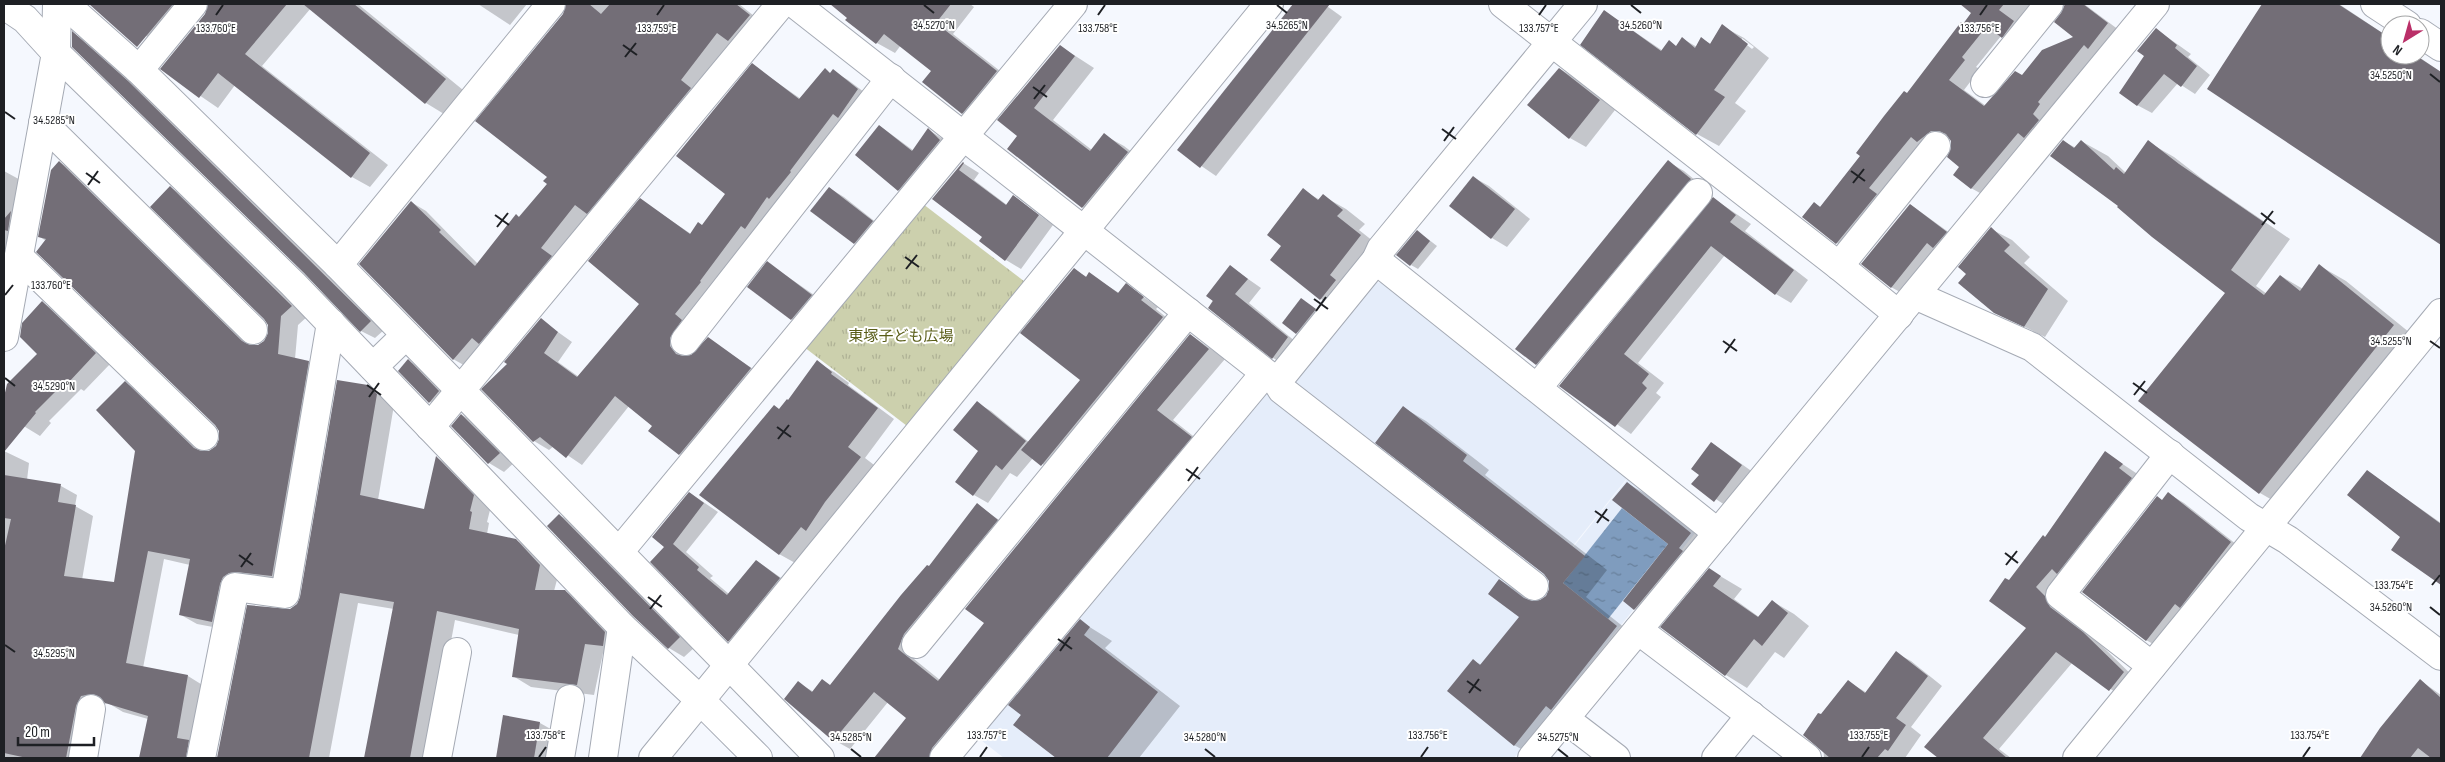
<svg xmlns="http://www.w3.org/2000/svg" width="2445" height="762" font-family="'Sofia Sans Condensed','Noto Sans JP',sans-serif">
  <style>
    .built { fill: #e5edfa }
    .park { fill: url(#park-tufts) }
    .water { fill: url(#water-ripples) }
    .shadow { fill: #0003; fill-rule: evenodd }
    .building { fill: #736e77 }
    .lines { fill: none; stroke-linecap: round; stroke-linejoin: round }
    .minor-casing { stroke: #a5aab4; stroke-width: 30 }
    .minor { stroke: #fff; stroke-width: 28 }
    .ticks { fill: none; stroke: #1e2024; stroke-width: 2 }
    .labels { text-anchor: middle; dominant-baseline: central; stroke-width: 4; stroke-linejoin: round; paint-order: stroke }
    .park-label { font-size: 15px; fill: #595d17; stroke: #fff }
    .ticks-label { font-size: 12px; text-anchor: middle; fill: #1e2024; stroke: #fff; stroke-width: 4; stroke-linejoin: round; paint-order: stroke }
  </style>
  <defs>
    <pattern id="park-tufts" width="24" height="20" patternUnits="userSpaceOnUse" patternTransform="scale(1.25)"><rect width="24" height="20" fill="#ccd0ad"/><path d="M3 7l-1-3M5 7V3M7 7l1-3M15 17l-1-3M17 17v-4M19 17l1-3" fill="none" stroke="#afb295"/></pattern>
    <pattern id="water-ripples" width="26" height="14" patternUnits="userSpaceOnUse" patternTransform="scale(1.25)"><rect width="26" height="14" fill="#7f9cbe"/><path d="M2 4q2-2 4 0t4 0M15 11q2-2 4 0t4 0" fill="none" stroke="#677f9a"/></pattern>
  </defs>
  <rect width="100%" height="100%" fill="#f5f8fe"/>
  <g class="built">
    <polygon points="1385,282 1628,477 1544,582 1287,384 1371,283"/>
    <polygon points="1263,387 1532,599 1629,477 1696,532 1514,758 1004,758 973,734"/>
  </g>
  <polygon class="park" points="923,204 1029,285 911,429 804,347"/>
  <polygon class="water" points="1622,508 1668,544 1608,619 1563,583"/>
  <g class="shadow">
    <polygon points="110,4 200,4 165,47 146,36"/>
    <polygon points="209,4 358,4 463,90 444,114 426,103 311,8 262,66 388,165 370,187 352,177 235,85 218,108 167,73 206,14"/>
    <polygon points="478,4 527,4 510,25"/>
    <polygon points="567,4 739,4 764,24 469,368 453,359 411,202 426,211 478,264 548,183 564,14"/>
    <polygon points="832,4 905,4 908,6 910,4 970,4 974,7 953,34 1014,82 980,123 962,113 933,71 901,45 895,53 877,43 847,20 849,17"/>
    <polygon points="1294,4 1324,4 1342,17 1216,176 1178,150"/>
    <polygon points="1979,4 2052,4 2018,45 2001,36 1976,67 1980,69 1964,90 1986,106 2076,37 2065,4 2084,4 2123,33 1987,197 1971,188 1953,149 1951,139 1946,140 1853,252 1837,243 1804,217 1814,203 1821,207"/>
    <polygon points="2264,4 2339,4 2390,38 2390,55 2416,55 2441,72 2441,244 2208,89"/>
    <path d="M 1604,11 L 1663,51 L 1669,42 L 1677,47 L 1683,39 L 1697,47 L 1702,39 L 1711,44 L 1722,26 L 1744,38 L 1769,58 L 1735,103 L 1746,111 L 1719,146 L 1697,134 ZM 1742,38 L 1754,47 L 1752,49 L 1742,41 Z"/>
    <polygon points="2156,29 2191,54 2188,57 2210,75 2195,94 2178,83 2152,113 2137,105 2145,56"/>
    <polygon points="73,33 86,41 142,91 384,330 375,338 361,331"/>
    <polygon points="1060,46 1094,68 1053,120 1092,150 1104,135 1124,146 1147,164 1103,218 1083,207 1009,148 1019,135"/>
    <polygon points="752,65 801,99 825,70 831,74 833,71 848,80 872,98 684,347 685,356 692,356 708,339 765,377 695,463 680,454 654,426 629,406 582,465 554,446 549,450 534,441 509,364 541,320 572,342 558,362 579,377 641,304 641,200 691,234 702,226 727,194"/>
    <polygon points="1560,69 1575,78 1615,110 1586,147 1570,138 1529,105"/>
    <polygon points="880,126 914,151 929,130 943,139 954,149 913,198 899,190"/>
    <polygon points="2063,141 2076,148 2081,141 2108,156 2126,173 2148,142 2174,157 2205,181 2290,239 2256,286 2267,294 2281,276 2303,289 2320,266 2346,281 2420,341 2286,508 2260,493 2140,401 2227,292"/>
    <polygon points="59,162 76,172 253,346 258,346 265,341 269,334 269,325 171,188 187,197 308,316 298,325 295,359 308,362 325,372 289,585 255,580 229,630 197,624 181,615 190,565 164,559 143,668 188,676 204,686 203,758 140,758 148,719 123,712 108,703 98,705 84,758 4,758 4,451 29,463 27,480 61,486 77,495 75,506 93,516 82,580 115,584 137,451 125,383 142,392 204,452 216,448 220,441 220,432 216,424 46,241 40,237"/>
    <polygon points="1668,162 1684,171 1706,189 1552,373 1536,364"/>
    <polygon points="963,163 979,173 974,180 1007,205 1013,196 1053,225 1021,269 1006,260 984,236 934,199"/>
    <polygon points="4,171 24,182 4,275"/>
    <polygon points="1473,177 1489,186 1530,219 1507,247 1492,238 1451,206"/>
    <polygon points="829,188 844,197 887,231 870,252 855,243"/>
    <polygon points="1303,190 1320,200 1323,196 1346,209 1365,224 1359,230 1383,249 1343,312 1321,299 1271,260 1283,246"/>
    <polygon points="1713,198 1751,224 1745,231 1808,280 1791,303 1776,294 1725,255 1638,363 1664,383 1656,393 1661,397 1631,434 1561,385"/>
    <polygon points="1911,205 1961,241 1907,296 1891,287"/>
    <polygon points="1991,229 2012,240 2030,257 2024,263 2068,301 2045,337 1995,312"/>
    <polygon points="1424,236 1437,246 1418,269 1411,265"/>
    <polygon points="768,263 827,304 807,328 792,319"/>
    <polygon points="1231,267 1261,288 1249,303 1302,347 1288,366 1273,358 1209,307"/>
    <polygon points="1074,270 1087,277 1089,274 1119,293 1126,285 1158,307 1156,309 1178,327 1058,474 1033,458 1017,477 1010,473 988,503 974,495 980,450 977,403 991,411 1030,443 1082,380"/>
    <polygon points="1301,299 1322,314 1304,337 1297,332"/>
    <polygon points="43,303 58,312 111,363 84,391 81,389 49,421 51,423 40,436 4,414 4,403 8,385 39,354"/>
    <polygon points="1191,335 1225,359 1173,420 1207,447 948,758 876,758 908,718 888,702 850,749 834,740 798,683 814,692 831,686 929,568 978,505 1013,530 920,643 914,659 940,680 985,623"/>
    <polygon points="409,361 424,370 454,401 445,411 430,402 399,371"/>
    <polygon points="817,362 834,372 849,383 848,385 894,419 865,458 878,468 797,564 779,554 789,401"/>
    <polygon points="367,386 386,396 394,405 378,500 425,511 437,458 454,468 491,506 487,522 489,523 487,534 516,540 534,551 558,576 554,591 565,591 583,602 623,643 621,655 603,653 594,695 531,687 513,676 519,635 455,620 429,758 365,758 394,609 358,603 329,758 218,758 248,606 292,610 298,604"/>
    <polygon points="1404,408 1426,421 1489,470 1485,475 1607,570 1586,597 1640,640 1537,758 1514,745 1473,661 1482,665 1520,617 1500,580 1534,602 1541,601 1547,597 1551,589 1550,580"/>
    <polygon points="462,415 477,424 515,462 504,472 489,463"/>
    <polygon points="1712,443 1757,475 1731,509 1693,484 1700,475"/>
    <polygon points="2106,453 2139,475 2062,607 2068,619 2100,644 2140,683 2127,700 2072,663 1999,749 2011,758 1940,758 1926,747 2028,628 2009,582 2045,538"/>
    <polygon points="2367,471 2441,523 2441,583 2393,549 2402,537"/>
    <polygon points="1627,483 1649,496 1712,546 1656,621 1635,609 1670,544"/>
    <polygon points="690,493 718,512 686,552 713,576 710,578 729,594 757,561 794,587 743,649 729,641 665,547"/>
    <polygon points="2169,494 2184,503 2246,552 2162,649 2146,640 2163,501"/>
    <polygon points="559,515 575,524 695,647 684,657 669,648"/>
    <polygon points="1710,570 1742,589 1734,599 1759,617 1772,601 1794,614 1809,626 1784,658 1775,652 1747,688 1726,675 1662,627"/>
    <polygon points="1080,621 1112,641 1105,648 1180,706 1139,758 1058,758 1015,724"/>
    <polygon points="1896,653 1911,661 1942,686 1911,727 1921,735 1905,758 1824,758 1821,716 1849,682 1867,693"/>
    <polygon points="2421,681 2441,695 2441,758 2362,758 2381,729"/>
    <polygon points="504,717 540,723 563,736 558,758 497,758"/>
  </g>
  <g class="building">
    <polygon points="89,4 173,4 137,47"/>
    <polygon points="208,4 287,4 245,54 370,153 351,178 218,73 199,98 160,69 205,14"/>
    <polygon points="303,4 354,4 446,79 425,104"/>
    <polygon points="566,4 589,4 601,14 610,4 736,4 750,15 728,41 717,33 681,80 691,88 587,214 575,205 541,248 552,256 479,344 472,338 453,360 359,264 411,201 441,230 439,232 475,266 516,214 519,217 547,184 543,181 547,177 475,121 563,14"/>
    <polygon points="830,4 951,4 936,23 997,71 962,114 922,82 931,71 884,34 876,44 845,20 847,18"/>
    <polygon points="1293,4 1330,4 1200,168 1177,150"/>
    <polygon points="1960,4 2004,4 1999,10 2014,21 2002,38 1987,26 1962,57 1965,60 1949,80 1984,106 2015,71 2022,75 2042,50 2073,37 2054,22 2061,13 2065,4 2083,4 2108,23 2088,49 2084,45 2038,102 2040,104 2033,114 2039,120 2024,138 2018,133 1971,189 1953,175 1959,167 1947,157 1951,148 1951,141 1946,134 1939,131 1931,131 1917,142 1911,137 1869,188 1877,194 1836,244 1802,217 1814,202 1820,207 1860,156 1856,153 1884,116 1904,91 1907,93 1961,22 1963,24 1971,13"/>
    <polygon points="2262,4 2338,4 2390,38 2390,55 2415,55 2441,72 2441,245 2207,89"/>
    <polygon points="1604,10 1661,51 1669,40 1676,46 1682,37 1695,48 1701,37 1710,44 1722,24 1748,44 1714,90 1725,97 1696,135 1580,45"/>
    <polygon points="2156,28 2177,45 2175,48 2197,66 2181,87 2164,74 2137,106 2119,93 2144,56 2137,51"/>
    <polygon points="72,31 128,81 371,321 360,332 304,273 72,47"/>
    <polygon points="1060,45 1075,56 1034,108 1090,151 1104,133 1128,152 1082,208 1007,149 1017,136 997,120"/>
    <polygon points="752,63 799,99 825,68 830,73 833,69 858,89 838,118 833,114 790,171 791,172 769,199 767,197 745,229 741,226 700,281 701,282 675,314 682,320 670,338 670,346 676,354 683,356 691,355 708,337 751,368 679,455 648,431 652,426 615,396 566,458 540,437 533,442 481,389 507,364 504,362 541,318 558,332 544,353 577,377 639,304 588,261 640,198 690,234 698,222 702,225 725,194 676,156"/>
    <polygon points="1559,68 1600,100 1569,139 1527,105"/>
    <polygon points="879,125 912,151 928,128 940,140 898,191 855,155"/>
    <polygon points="2063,140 2074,148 2081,140 2114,170 2116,167 2124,174 2148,140 2179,164 2265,223 2231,270 2264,295 2280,275 2300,291 2319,264 2394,325 2259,494 2138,401 2225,293 2152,237 2117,207 2118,206 2050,156"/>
    <polygon points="1668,160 1691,179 1536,365 1515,349"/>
    <polygon points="59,161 242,341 250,345 258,345 264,341 268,333 268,325 264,319 150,207 170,186 292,306 281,316 278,354 309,361 272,576 237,572 229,573 223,577 220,584 212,622 179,615 190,559 148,551 126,663 188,675 177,738 189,740 186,758 139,758 148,716 105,703 100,697 93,694 81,696 76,706 66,758 27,758 4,753 4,550 11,519 4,518 4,475 61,484 58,502 76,505 64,576 114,582 135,451 96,410 125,381 194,448 201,451 209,451 216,446 219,439 219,431 215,425 36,252 46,239 38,237 51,170"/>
    <polygon points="963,162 964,163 959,170 1006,205 1013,195 1039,215 1005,261 979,241 982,237 932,199"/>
    <polygon points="1473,176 1515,209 1491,239 1449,206"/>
    <polygon points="829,187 873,221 854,244 810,211"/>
    <polygon points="1303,188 1318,200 1323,194 1343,210 1337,216 1361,235 1330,275 1336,280 1320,300 1270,260 1281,246 1267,235"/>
    <polygon points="1713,197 1736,215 1730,222 1794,270 1775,295 1711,246 1624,354 1649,374 1642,383 1647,388 1615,427 1559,386"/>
    <polygon points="1910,204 1947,232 1933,248 1927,243 1891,288 1861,264"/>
    <polygon points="11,211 8,231 4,230 4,219"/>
    <polygon points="1991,227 2010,245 2004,251 2048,289 2024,327 1994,313 1958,283 1966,274 1958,267"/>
    <polygon points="1417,230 1430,241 1410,266 1396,255"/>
    <polygon points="767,261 812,295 791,320 747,287"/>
    <polygon points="1230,265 1248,279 1235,294 1288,337 1272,359 1208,308 1213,301 1206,296"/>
    <polygon points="1074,268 1086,277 1089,272 1118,293 1126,283 1144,297 1141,300 1163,317 1041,466 1021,450 1080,380 1020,333"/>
    <polygon points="1301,298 1316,309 1296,334 1282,323"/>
    <polygon points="42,301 96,353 68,383 66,381 35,412 36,413 4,452 4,397 7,384 37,354 20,337 22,323"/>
    <polygon points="1190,334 1209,349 1157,410 1192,437 932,748 929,758 874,758 906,718 874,692 833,741 784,699 798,681 812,692 822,679 830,685 901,595 927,565 929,566 977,503 998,520 904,634 898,649 938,681 984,623 965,609"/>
    <polygon points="408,359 439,391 429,403 398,371"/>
    <polygon points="817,360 832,372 831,374 878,408 848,447 861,457 825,502 806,531 801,527 779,555 699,495 774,405 779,409 787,399 788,400"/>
    <polygon points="337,380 368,385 377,394 360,495 424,509 436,456 474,495 470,511 472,512 469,529 516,539 540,565 535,590 565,590 605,632 603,646 585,644 577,685 512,677 519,629 437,611 410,758 364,758 394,602 340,593 309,758 217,758 247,605 290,609 297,604 300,597"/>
    <polygon points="977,401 1026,441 1002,470 996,465 973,496 955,482 978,451 953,430"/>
    <polygon points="1403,406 1467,455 1463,461 1585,556 1563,583 1617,626 1551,710 1546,706 1514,746 1447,691 1473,659 1480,665 1519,617 1488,594 1499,579 1524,598 1532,601 1540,600 1546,596 1549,589 1549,581 1544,574 1375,443"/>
    <polygon points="461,414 500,453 488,464 451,426"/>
    <polygon points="1711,442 1742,465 1714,502 1691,484 1699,475 1691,469"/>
    <polygon points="2105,451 2123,464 2119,468 2132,478 2057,574 2052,569 2036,587 2045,596 2050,607 2083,632 2124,672 2109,691 2056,652 1983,738 2007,758 1938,758 1924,747 2026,628 1989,601 2005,578 2009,580 2043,535 2045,537"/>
    <polygon points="2367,470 2441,524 2441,585 2391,550 2400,537 2347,495"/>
    <polygon points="1627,482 1691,533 1679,548 1683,551 1634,610 1623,601 1668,544 1612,500"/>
    <polygon points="689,492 704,503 673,544 699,567 697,570 727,595 756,560 780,578 728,642 650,562 664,547 652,537"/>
    <polygon points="2168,492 2231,542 2180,608 2175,604 2146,641 2082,592 2157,496 2162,500"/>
    <polygon points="559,514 680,637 668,649 633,616 547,526"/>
    <polygon points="1709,568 1721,576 1713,586 1758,617 1772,600 1788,613 1762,646 1754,639 1725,676 1660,627"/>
    <polygon points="1080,619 1090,627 1084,635 1158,692 1107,758 1056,758 1013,725 1021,715 1008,705"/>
    <polygon points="1896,651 1928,676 1896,718 1906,725 1888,751 1885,749 1877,758 1830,758 1803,735 1818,713 1821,714 1848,680 1865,693"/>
    <polygon points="2420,679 2441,698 2441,758 2431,758 2418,748 2410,758 2360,758 2380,728"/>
    <polygon points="503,715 540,722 534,758 496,758"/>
  </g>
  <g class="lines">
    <g class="minor-casing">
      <g id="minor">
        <polyline points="65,4 139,70 338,265 820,758"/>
        <polyline points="795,4 1277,382 1376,260 1718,533"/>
        <polyline points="1503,4 1839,266 1899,315"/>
        <polyline points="2375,4 2407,25"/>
        <polyline points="4,5 25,19 56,53 293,284 622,627 700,700 758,758"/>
        <polyline points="2420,33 2441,47"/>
        <polyline points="139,70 193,4"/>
        <polyline points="1985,83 2049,4"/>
        <polyline points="43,123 253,330"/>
        <polyline points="19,257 204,436"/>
        <polyline points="1376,260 1381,249 1583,4"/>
        <polyline points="338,265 551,4"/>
        <polyline points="1839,266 1936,146"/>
        <polyline points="1915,295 2032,347 2249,517 2288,540 2441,656"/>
        <polyline points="4,337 56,53 57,4"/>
        <polyline points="685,341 891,78"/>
        <polyline points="373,367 406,335"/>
        <polyline points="1277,382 1282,390 1534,586"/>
        <polyline points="1537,388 1698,193"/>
        <polyline points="430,427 781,4"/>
        <polyline points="619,552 1073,4"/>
        <polyline points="1638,630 1807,758"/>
        <polyline points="916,644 1188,312"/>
        <polyline points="2152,666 2060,595 2170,454"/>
        <polyline points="1565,719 1616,758"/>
        <polyline points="83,758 91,709"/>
        <polyline points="201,758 235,587 285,594 331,323"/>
        <polyline points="437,758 457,652"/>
        <polyline points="560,758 570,699"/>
        <polyline points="603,758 622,627"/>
        <polyline points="653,758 1269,4"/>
        <polyline points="944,758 1265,373"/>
        <polyline points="1532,758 2155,4"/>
        <polyline points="1716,758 1751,715"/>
        <polyline points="2077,758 2441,313"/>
      </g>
    </g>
    <use href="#minor" class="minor"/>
  </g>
  <path class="ticks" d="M 924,5 L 934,13M 1277,5 L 1287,13M 1631,5 L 1641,13M 216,15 L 223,5M 657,15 L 664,5M 1098,15 L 1105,5M 1539,15 L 1546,5M 1980,15 L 1987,5M 623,45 L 637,55M 625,57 L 636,43M 2430,74 L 2440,82M 1033,87 L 1047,97M 1034,99 L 1045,85M 5,112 L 15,119M 1442,129 L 1456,139M 1444,141 L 1454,127M 1851,171 L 1865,181M 86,173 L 100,183M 1853,183 L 1864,169M 88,185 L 98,171M 2261,213 L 2275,224M 495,215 L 509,225M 2262,225 L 2273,211M 497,227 L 508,213M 905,257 L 919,267M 906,269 L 917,255M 5,295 L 13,285M 1314,299 L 1328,309M 1316,311 L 1326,297M 1723,341 L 1737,351M 2430,341 L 2440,348M 1725,353 L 1735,339M 5,378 L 15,386M 2133,383 L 2147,393M 367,385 L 381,395M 2134,395 L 2145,381M 369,397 L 379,383M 777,427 L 791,437M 778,439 L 789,425M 1186,469 L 1200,479M 1188,481 L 1198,467M 1595,511 L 1609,521M 1597,523 L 1607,509M 2005,553 L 2018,563M 239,555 L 253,565M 2006,565 L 2017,551M 241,567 L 251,553M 2432,585 L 2440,575M 648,597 L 662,607M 2430,607 L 2440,615M 650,609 L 661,595M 1058,639 L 1072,649M 5,645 L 15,652M 1060,651 L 1070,637M 1467,681 L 1481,691M 1469,693 L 1479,679M 851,749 L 861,757M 1205,749 L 1215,757M 1558,749 L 1568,757M 539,757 L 546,747M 980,757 L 987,747M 1421,757 L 1428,747M 1862,757 L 1869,747M 2303,757 L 2310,747"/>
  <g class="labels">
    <g class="park-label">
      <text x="901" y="336">東塚子ども広場</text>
    </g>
  </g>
  <g class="ticks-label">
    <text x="934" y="29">34.5270°N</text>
    <text x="1287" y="29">34.5265°N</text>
    <text x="1641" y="29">34.5260°N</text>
    <text x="216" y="32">133.760°E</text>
    <text x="657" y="32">133.759°E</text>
    <text x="1098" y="32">133.758°E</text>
    <text x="1539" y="32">133.757°E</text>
    <text x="1980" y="32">133.756°E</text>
    <text x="2391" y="79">34.5250°N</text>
    <text x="54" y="124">34.5285°N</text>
    <text x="51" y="289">133.760°E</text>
    <text x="2391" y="345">34.5255°N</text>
    <text x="54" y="390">34.5290°N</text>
    <text x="2394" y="589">133.754°E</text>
    <text x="2391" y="611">34.5260°N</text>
    <text x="54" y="657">34.5295°N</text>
    <text x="546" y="739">133.758°E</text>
    <text x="987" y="739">133.757°E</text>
    <text x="1428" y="739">133.756°E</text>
    <text x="1869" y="739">133.755°E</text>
    <text x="2310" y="739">133.754°E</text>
    <text x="851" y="741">34.5285°N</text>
    <text x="1205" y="741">34.5280°N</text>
    <text x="1558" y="741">34.5275°N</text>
  </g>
  <rect width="2445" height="762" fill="none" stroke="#1e2024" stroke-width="10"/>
  <g transform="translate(2405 40) rotate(217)"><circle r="24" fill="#ffffff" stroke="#a5a6a7"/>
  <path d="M0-4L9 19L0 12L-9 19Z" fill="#ba2f68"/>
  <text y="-8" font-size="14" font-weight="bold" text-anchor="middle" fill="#1e2024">N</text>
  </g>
  <path d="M18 737v8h76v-8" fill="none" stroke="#1e2024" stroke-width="2.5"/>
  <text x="25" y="737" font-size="15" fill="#1e2024" stroke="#ffffff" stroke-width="4" paint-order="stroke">20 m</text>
</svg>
